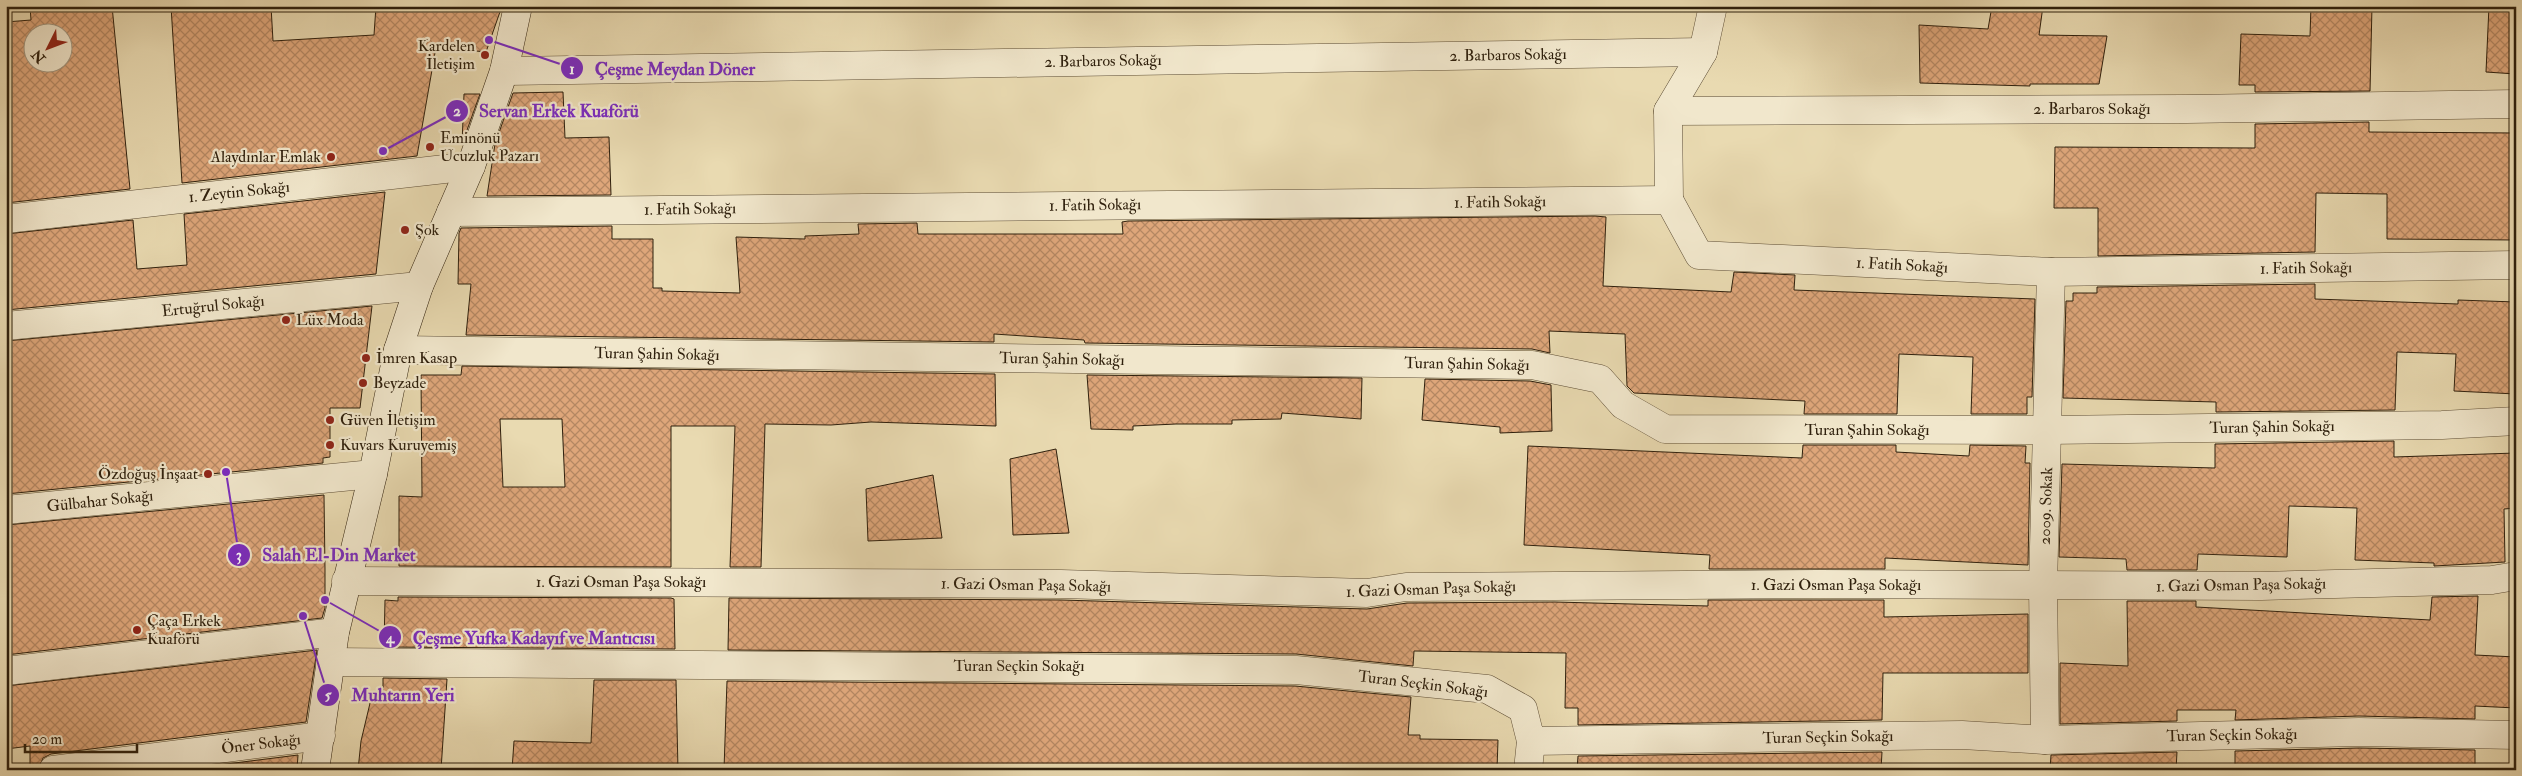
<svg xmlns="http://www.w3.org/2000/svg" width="2522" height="776" font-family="'IM FELL Double Pica',serif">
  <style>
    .building { fill: url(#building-cross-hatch); stroke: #2f200d; fill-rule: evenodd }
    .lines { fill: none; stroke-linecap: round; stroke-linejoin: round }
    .street-casing { stroke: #5e4e36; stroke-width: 29 }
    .secondary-casing { stroke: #2f200d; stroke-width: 29 }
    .street { stroke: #f1e7cc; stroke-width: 28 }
    .secondary { stroke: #f1e7cc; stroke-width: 28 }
    .poi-dot { fill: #8f2418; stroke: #f1e7cc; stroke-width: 2 }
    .labels { text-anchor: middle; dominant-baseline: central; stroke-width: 4.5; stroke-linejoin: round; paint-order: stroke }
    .poi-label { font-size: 16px; fill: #2f200d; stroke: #f1e7cc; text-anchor: start }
    .street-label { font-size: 16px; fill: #2f200d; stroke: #f1e7cc }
    .leader { fill: none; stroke: #7b2cbf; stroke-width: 2 }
    .callout-dot { fill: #7b2cbf; stroke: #f1e7cc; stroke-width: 2 }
    .mark-label { font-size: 15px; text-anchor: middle; font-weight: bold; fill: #fff }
    .callout-label { font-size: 18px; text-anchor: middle; font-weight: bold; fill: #7b2cbf; stroke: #f1e7cc; stroke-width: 4.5; stroke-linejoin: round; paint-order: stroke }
  </style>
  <defs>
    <pattern id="building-cross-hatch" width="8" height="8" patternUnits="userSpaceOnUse" patternTransform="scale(1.25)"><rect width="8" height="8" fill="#dea67a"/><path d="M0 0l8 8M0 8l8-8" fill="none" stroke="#b48762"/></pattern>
  </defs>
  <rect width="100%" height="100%" fill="#e9dab1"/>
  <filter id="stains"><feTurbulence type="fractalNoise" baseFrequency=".004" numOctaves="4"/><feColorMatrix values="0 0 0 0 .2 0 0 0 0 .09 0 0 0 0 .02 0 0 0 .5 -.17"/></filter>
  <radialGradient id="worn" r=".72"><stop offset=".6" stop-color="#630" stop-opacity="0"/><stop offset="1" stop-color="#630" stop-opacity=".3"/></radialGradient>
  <g class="building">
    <path d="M 30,6 L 112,6 L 130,189 L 6,203 L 6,22 L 31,20 ZM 32,32 L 62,32 L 62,62 L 32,62 Z"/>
    <polygon points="171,6 271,6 273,41 374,35 376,6 502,6 486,52 436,47 417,156 182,183"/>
    <polygon points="1992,6 2043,6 2039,35 2107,36 2099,84 2030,84 2030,86 1920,83 1919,25 1988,29"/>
    <polygon points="2311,6 2372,6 2370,91 2255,92 2255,85 2239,85 2241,34 2310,36"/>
    <polygon points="2489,6 2516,6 2516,74 2486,72"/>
    <polygon points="563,92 565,138 609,137 611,195 487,196 495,144 513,93"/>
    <polygon points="464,94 480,94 462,144"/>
    <polygon points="2369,122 2369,132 2516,133 2516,240 2387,239 2387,194 2316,193 2315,252 2098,256 2098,208 2054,208 2055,147 2255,148 2255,124"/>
    <polygon points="385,192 376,274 6,310 6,234 133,220 137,269 187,265 184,214"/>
    <polygon points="1595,216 1606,217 1603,286 1731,292 1734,272 1795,275 1794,290 2035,299 2032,397 2027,397 2027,414 1971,414 1973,357 1899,354 1897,414 1804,414 1805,401 1634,393 1627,386 1625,334 1549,331 1550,353 1532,349 1085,343 1084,340 994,334 994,342 466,335 471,284 458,284 459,233 461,228 612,226 612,239 653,239 653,288 662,288 662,291 740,293 736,237 805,239 805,236 859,234 858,224 917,223 918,234 1123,234 1122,222 1128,221"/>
    <polygon points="2315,284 2315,299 2458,304 2458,300 2516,302 2516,394 2454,391 2456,354 2397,352 2395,410 2216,412 2216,402 2063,398 2066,301 2073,301 2073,293 2097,293 2097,287"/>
    <polygon points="372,306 360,408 330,408 330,457 323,458 323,463 6,494 6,341"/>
    <path d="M 462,366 L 995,374 L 996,426 L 871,422 L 831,425 L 765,424 L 761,567 L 730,567 L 735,426 L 671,426 L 671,567 L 399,566 L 399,496 L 422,497 L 421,375 L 461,375 ZM 500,419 L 562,419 L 565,487 L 503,487 Z"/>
    <polygon points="1087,375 1362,378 1361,419 1282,413 1281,419 1232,420 1232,424 1176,424 1133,426 1133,430 1091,429"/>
    <polygon points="1425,379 1530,381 1551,385 1552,431 1500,433 1500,427 1422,420"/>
    <polygon points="2394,441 2394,457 2516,453 2516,508 2504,509 2505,562 2434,566 2434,563 2355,560 2357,508 2289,506 2287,557 2198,554 2197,570 2127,570 2126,559 2059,557 2062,464 2215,468 2215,444"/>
    <polygon points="1803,445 1896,445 1896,452 1969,456 1970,445 2026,446 2025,463 2030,463 2028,565 1885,558 1885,569 1709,569 1710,555 1524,545 1528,446 1802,458"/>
    <polygon points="1056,449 1069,533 1013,535 1010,459"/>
    <polygon points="933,475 942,538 868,541 866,489"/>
    <polygon points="324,495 325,569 325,608 322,618 6,655 6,525"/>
    <polygon points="2478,596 2475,655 2516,657 2516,708 2475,706 2475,719 2359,716 2235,720 2236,710 2177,710 2177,721 2060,724 2060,663 2128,666 2127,601 2196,601 2196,607 2430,620 2432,597"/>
    <polygon points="398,597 671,598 674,599 675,649 384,647 385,600 398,601"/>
    <polygon points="729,598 1061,600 1367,609 1407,603 1555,602 1708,606 1708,600 1884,600 1884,617 2028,614 2028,673 1883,673 1882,720 1578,725 1578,708 1565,708 1566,653 1414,651 1413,666 1296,654 728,650"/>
    <polygon points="317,650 306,722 51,754 43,758 38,770 30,770 30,746 6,749 6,686"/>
    <polygon points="383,678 447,679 441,770 358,770 361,741 371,699 383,699"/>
    <polygon points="594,680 676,680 678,770 512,770 514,741 591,743"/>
    <polygon points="727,681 1295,686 1411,697 1408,735 1420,735 1420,739 1498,740 1497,770 724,770"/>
    <polygon points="2359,748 2475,750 2475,770 2235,770 2235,751"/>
    <polygon points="1882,752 1881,770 1577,770 1578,756"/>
    <polygon points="2177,752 2176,770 2050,770 2051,755"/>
    <polygon points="298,755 297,770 179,770"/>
  </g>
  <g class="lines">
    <g class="street-casing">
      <g id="street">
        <polyline points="504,71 1703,52"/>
        <polyline points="1668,111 2187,109 2516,104"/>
        <polyline points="1669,200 1668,111 1703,52 1713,6"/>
        <polyline points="451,212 1669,200 1699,255 2051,272 2516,265"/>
        <polyline points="6,219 471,166"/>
        <polyline points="6,326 419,286"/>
        <polyline points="398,350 1532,365 1600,379 1623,405 1665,429 2048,430 2442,425 2516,421"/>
        <polyline points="6,510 373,474"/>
        <polyline points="346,581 1061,584 1367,593 1406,587 1819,584 2261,586 2492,580 2516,576"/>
        <polyline points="330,662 1296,670 1487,689 1523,709 1531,741 1962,735 2045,740 2359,732 2516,735"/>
        <polyline points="6,671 335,632"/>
        <polyline points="2045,740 2043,586 2051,272"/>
        <polyline points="53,770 321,736"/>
        <polyline points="1528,770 1531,741"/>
      </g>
    </g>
    <g class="secondary-casing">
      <polyline id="secondary" points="315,770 335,632 373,474 398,350 419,286 471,166 504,71 518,6"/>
    </g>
    <use href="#street" class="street"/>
    <use href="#secondary" class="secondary"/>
  </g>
  <g class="poi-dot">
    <circle cx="485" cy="55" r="5"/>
    <circle cx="430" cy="147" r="5"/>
    <circle cx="331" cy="157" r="5"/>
    <circle cx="405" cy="230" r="5"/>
    <circle cx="286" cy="320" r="5"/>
    <circle cx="366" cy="358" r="5"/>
    <circle cx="363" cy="383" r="5"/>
    <circle cx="330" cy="420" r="5"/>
    <circle cx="330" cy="445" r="5"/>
    <circle cx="208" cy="474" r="5"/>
    <circle cx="137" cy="630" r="5"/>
  </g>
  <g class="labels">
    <g class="poi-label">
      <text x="475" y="46" text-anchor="end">Kardelen<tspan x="475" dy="18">İletişim</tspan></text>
      <text x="440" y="138">Eminönü<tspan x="440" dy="18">Ucuzluk Pazarı</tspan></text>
      <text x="321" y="157" text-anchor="end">Alaydınlar Emlak</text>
      <text x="415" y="230">Şok</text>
      <text x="296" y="320">Lüx Moda</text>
      <text x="376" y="358">İmren Kasap</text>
      <text x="373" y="383">Beyzade</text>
      <text x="340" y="420">Güven İletişim</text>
      <text x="340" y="445">Kuvars Kuruyemiş</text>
      <text x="198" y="474" text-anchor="end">Özdoğuş İnşaat</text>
      <text x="147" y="621">Çaça Erkek<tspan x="147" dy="18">Kuaförü</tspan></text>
    </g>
    <g class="street-label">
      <text transform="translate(1508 55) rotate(-1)">2. Barbaros Sokağı</text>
      <text transform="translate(1103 61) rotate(-1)">2. Barbaros Sokağı</text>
      <text x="2092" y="109">2. Barbaros Sokağı</text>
      <text transform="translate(239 192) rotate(-6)">1. Zeytin Sokağı</text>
      <text transform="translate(1500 202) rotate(-1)">1. Fatih Sokağı</text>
      <text transform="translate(1095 205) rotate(-1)">1. Fatih Sokağı</text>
      <text transform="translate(690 209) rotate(-1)">1. Fatih Sokağı</text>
      <text transform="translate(1902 265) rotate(3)">1. Fatih Sokağı</text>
      <text transform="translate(2306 268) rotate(-1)">1. Fatih Sokağı</text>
      <text transform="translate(213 306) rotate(-6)">Ertuğrul Sokağı</text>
      <text transform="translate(657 354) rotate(1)">Turan Şahin Sokağı</text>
      <text transform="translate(1062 359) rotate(1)">Turan Şahin Sokağı</text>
      <text transform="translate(1467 364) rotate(1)">Turan Şahin Sokağı</text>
      <text transform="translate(2272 427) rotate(-1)">Turan Şahin Sokağı</text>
      <text x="1867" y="430">Turan Şahin Sokağı</text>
      <text transform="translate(100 501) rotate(-6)">Gülbahar Sokağı</text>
      <text transform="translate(2046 506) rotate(-88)">2009. Sokak</text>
      <text x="621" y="582">1. Gazi Osman Paşa Sokağı</text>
      <text transform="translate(1026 585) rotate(1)">1. Gazi Osman Paşa Sokağı</text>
      <text x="1836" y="585">1. Gazi Osman Paşa Sokağı</text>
      <text transform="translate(2241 585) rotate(-1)">1. Gazi Osman Paşa Sokağı</text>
      <text transform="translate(1431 589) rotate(-2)">1. Gazi Osman Paşa Sokağı</text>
      <text x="1019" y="666">Turan Seçkin Sokağı</text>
      <text transform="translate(1423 684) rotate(7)">Turan Seçkin Sokağı</text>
      <text transform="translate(2232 735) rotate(-1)">Turan Seçkin Sokağı</text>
      <text transform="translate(1828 737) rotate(-1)">Turan Seçkin Sokağı</text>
      <text transform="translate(261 744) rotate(-7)">Öner Sokağı</text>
    </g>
  </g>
  <path class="leader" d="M489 40L572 68M383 151L457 111M226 472L239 555M325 600L390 637M303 616L328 695"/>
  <g class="callout-dot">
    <circle cx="489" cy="40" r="5"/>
    <circle cx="383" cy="151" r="5"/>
    <circle cx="226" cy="472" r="5"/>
    <circle cx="325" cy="600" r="5"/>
    <circle cx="303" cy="616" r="5"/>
    <circle cx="572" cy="68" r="12"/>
    <circle cx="457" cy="111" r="12"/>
    <circle cx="239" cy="555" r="12"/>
    <circle cx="390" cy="637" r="12"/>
    <circle cx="328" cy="695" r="12"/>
  </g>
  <g class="mark-label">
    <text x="572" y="74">1</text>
    <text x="457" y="116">2</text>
    <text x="239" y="560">3</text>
    <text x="390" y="643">4</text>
    <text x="328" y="700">5</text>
  </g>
  <g class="callout-label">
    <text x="675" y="75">Çeşme Meydan Döner</text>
    <text x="559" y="117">Servan Erkek Kuaförü</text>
    <text x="339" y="561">Salah El-Din Market</text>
    <text x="534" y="644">Çeşme Yufka Kadayıf ve Mantıcısı</text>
    <text x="403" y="701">Muhtarın Yeri</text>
  </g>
  <rect width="2522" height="776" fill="none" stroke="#e9dab1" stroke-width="25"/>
  <rect x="8" y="8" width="2507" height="761" fill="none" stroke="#2f200d" stroke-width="2.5"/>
  <rect x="12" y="12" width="2497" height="751" fill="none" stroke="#2f200d"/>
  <g transform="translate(48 48) rotate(228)"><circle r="24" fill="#f1e7cc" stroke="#a39780"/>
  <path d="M0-4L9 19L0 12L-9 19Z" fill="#8f2418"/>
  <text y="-8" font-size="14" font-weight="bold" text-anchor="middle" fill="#2f200d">N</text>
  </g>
  <path d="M25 744v8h112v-8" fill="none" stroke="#2f200d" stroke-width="2.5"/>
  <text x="32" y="744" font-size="15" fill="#2f200d" stroke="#f1e7cc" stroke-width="4" paint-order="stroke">20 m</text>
  <rect width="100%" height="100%" filter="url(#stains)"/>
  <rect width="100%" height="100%" fill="url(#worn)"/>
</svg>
